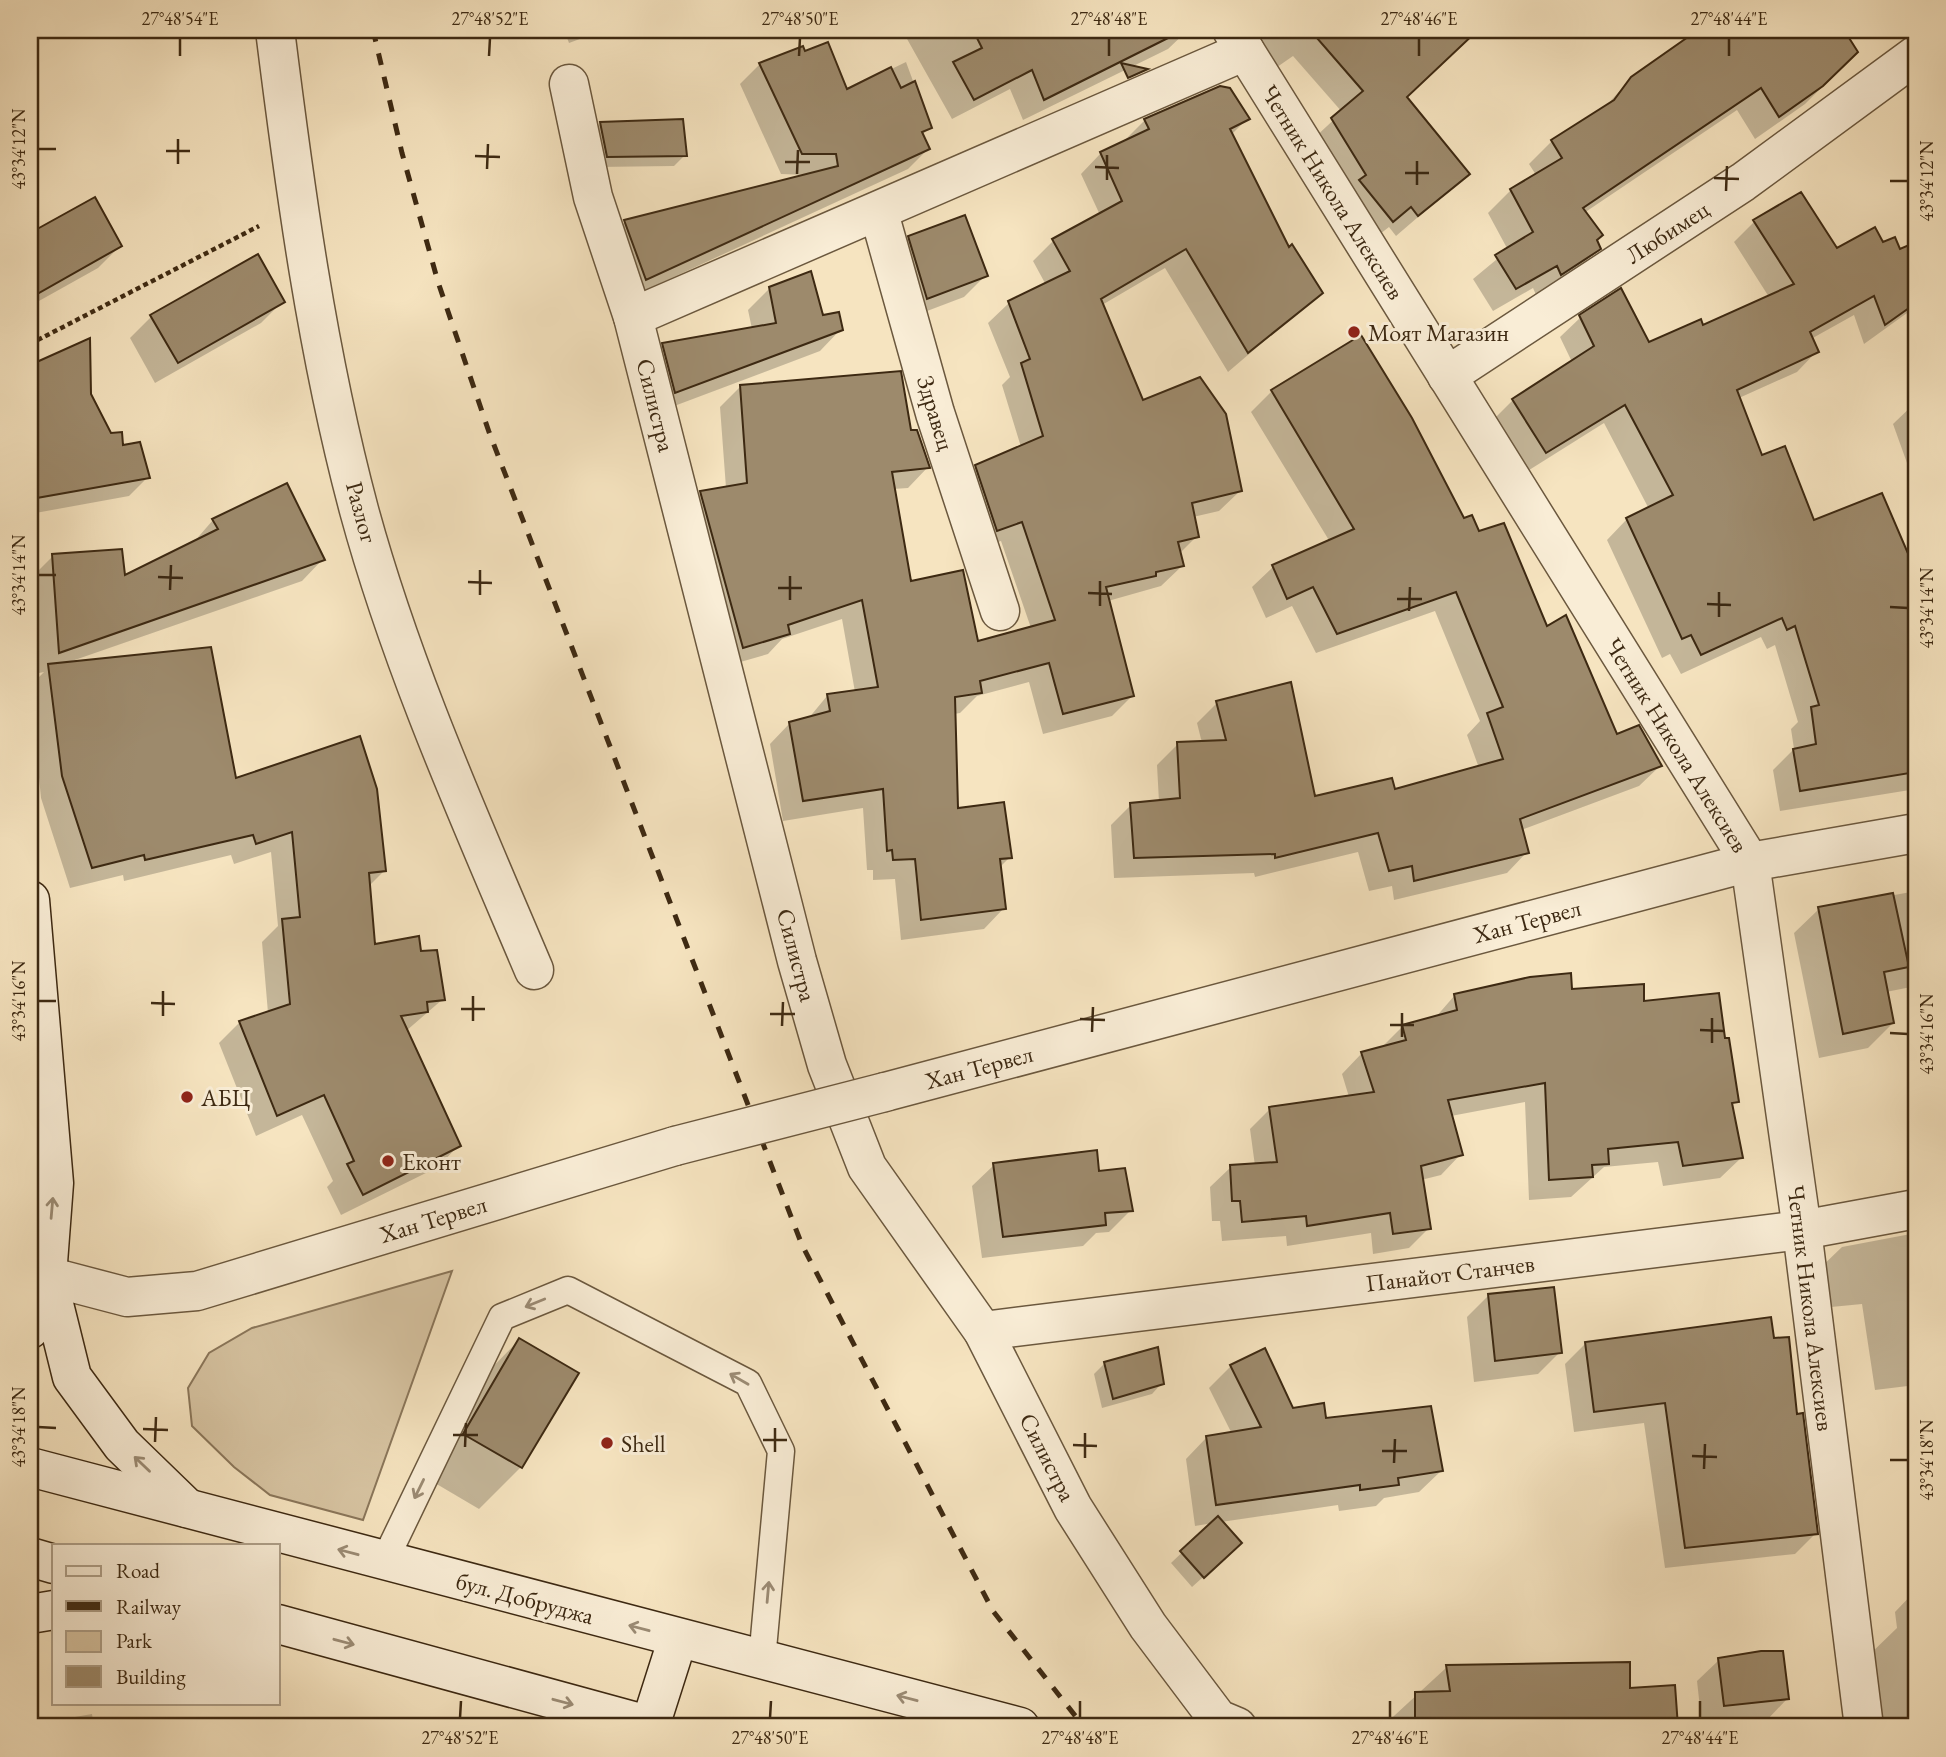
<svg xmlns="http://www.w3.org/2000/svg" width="1946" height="1757" font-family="'EB Garamond',serif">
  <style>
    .green { fill: #d7c4a2; stroke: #8a765a; stroke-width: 2 }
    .shadow { fill: #0003 }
    .building { fill: #9d8a6c; stroke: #3d2912; stroke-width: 2 }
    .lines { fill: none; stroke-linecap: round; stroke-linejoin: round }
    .service-casing { stroke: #6b583e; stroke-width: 29 }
    .minor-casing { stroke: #6b583e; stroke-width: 41 }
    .secondary-casing { stroke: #3d2912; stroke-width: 41 }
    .path { stroke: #3d2912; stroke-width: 4.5; stroke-dasharray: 5 3.5; stroke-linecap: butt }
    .service { stroke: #f9edd6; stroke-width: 26 }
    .minor { stroke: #f9edd6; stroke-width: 38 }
    .secondary { stroke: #f9edd6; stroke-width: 38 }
    .rail { stroke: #3d2912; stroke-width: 5; stroke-dasharray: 12 12; stroke-linecap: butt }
    .minor-bridge-casing { stroke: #6b583e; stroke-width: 41; stroke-linecap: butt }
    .minor-bridge { stroke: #f9edd6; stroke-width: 38 }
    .oneway { stroke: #9b8b74 }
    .ticks { fill: none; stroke: #3d2912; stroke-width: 2.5 }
    .poi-dot { fill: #8f2418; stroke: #f9edd6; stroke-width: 2.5 }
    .labels { text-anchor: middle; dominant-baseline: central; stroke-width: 6; stroke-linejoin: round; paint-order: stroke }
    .street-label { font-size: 24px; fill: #3d2912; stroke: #f9edd6 }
    .poi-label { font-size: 24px; fill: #3d2912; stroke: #f9edd6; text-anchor: start }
    .neatline { fill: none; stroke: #3d2912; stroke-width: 2.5 }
    .ticks-label { font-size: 18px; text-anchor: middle; fill: #3d2912 }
  </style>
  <rect width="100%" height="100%" fill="#f6e4c0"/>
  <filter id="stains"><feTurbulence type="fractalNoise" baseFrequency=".00286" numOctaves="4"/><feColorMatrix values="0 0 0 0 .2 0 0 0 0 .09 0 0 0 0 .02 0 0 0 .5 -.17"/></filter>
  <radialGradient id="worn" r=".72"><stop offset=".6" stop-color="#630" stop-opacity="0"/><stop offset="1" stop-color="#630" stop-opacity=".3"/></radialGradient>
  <polygon class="green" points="452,1271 363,1520 270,1495 234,1467 192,1426 188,1388 209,1353 252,1328"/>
  <g class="shadow">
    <polygon points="564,30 604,30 569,43"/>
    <polygon points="902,30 1188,30 1168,49 1023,120 1010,89 952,119"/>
    <polygon points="1244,30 1365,30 1387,57 1421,30 1475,30 1405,98 1468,174 1396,236 1389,227 1371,241 1311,141 1342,112 1293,56 1270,72"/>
    <polygon points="1701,30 1807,30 1828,81 1805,104 1755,139 1737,110 1584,213 1599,248 1576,271 1537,297 1533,288 1493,311 1473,279 1508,250 1488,213 1511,190 1536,175 1529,164 1552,141 1601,111 1632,78"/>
    <polygon points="1818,30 1858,30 1829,48"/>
    <polygon points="804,53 846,91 906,62 930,127 922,135 928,149 908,169 626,299 605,242 625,222 808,175 781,174 740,84 760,64"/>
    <polygon points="1248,118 1231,135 1288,249 1321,293 1228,372 1165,268 1102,305 1142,402 1240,491 1219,511 1193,517 1197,536 1179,554 1182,566 1161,586 1108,601 1132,696 1112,716 1043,734 1029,682 977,696 960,713 954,714 956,810 1010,857 999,868 1004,908 984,929 901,940 895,879 873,880 873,870 867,870 863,808 783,821 770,744 790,723 808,719 827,696 855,692 842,619 782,639 768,654 723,667 680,513 701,492 726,488 720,407 741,386 910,432 928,467 908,488 893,489 909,583 976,643 1031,628 1001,541 976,550 956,487 976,467 1021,447 1002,385 1010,377 988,323 1009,303 1046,285 1033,261 1053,241 1100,215 1081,174 1101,153 1125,140 1145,120"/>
    <polygon points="681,121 685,155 674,166 597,167 590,135 600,124"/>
    <polygon points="1916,156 1916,179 1908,165"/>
    <polygon points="1801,194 1837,250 1882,245 1899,251 1916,243 1916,313 1914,308 1864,344 1854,315 1811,339 1817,351 1797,372 1739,398 1761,457 1813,522 1881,495 1916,576 1916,789 1780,811 1773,770 1794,749 1791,729 1798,722 1775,645 1767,649 1761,637 1681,674 1670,654 1662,658 1607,540 1627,519 1649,509 1604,423 1526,472 1493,420 1513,400 1572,362 1560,337 1581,317 1648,344 1702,327 1769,297 1734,242 1754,222"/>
    <polygon points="94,199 120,246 98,268 30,306 30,235"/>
    <polygon points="909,237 986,275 964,297 906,319 887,259"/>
    <polygon points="770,288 841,329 820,351 653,414 641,366 663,344 752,329 748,310"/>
    <polygon points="282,302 261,323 155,383 130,338 152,316"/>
    <polygon points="88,341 89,394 110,435 148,477 129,496 30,514 30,367"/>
    <polygon points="1272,391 1463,520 1478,534 1546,629 1616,736 1660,766 1639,786 1521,830 1527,852 1507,873 1394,900 1392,886 1369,891 1358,852 1255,877 1254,873 1114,878 1111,825 1131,805 1159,802 1157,765 1178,744 1202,743 1197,723 1217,703 1314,798 1393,792 1479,768 1467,735 1480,721 1435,611 1316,653 1292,606 1266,618 1252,587 1273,567 1330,542 1251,412"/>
    <polygon points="1916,402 1916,488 1893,424"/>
    <polygon points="213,520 323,559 302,581 69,662 235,780 385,870 368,887 373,946 420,953 443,999 406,1031 459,1145 438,1167 341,1215 327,1187 333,1181 302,1115 256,1136 219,1043 240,1022 268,1013 262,942 278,926 271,852 234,864 231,855 124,881 123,875 70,888 41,798 30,686 44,672 39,673 32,577 53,556 123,578 193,543"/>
    <polygon points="1916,891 1916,986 1886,992 1893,1023 1868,1048 1819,1058 1794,933 1819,909"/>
    <polygon points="1570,991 1642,1003 1724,1060 1741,1158 1720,1178 1663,1186 1658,1162 1604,1167 1571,1197 1529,1200 1525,1102 1451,1116 1461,1154 1441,1175 1421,1180 1429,1228 1409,1248 1373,1254 1371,1233 1287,1246 1286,1236 1222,1241 1220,1221 1212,1221 1210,1187 1231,1167 1255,1166 1250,1129 1270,1109 1349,1097 1342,1074 1362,1053 1382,1047 1403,1026 1435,1018 1455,995"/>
    <polygon points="994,1165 1098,1173 1131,1210 1109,1232 1096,1233 1083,1246 982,1258 972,1186"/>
    <polygon points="1916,1233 1916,1385 1875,1390 1862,1304 1821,1308 1817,1271 1842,1247"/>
    <polygon points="1488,1296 1560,1352 1538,1374 1474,1382 1467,1317"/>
    <polygon points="519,1340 521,1467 479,1509 423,1476 478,1382"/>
    <polygon points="1772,1340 1816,1533 1795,1554 1665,1568 1644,1423 1574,1432 1565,1364 1586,1343"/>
    <polygon points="1105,1363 1162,1383 1152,1394 1102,1408 1094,1374"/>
    <polygon points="1231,1366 1292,1410 1324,1420 1441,1471 1419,1492 1384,1498 1376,1506 1339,1511 1338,1505 1221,1522 1230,1553 1192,1587 1171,1563 1213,1523 1195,1526 1186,1459 1207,1437 1232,1434 1209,1388"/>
    <polygon points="1916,1590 1916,1727 1876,1727 1868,1656 1897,1628 1895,1612"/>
    <polygon points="1719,1660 1787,1699 1766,1721 1702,1726 1697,1681"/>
    <polygon points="1447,1667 1629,1690 1673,1687 1676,1727 1382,1727"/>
    <polygon points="92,1714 94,1727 40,1727 46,1722"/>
  </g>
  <g class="building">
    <polygon points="973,30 1184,30 1044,100 1032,70 974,100 953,62 982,48"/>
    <polygon points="1310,30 1478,30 1407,97 1470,174 1418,216 1411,207 1393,222 1359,180 1366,175 1331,118 1363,91"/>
    <polygon points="1698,30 1844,30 1858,52 1823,86 1779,117 1761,88 1583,208 1603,235 1597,240 1601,249 1561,275 1557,266 1516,289 1495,255 1533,232 1510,189 1562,158 1551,140 1614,100 1631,77"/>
    <polygon points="828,42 847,89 891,67 901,88 915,81 932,128 922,132 930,149 646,280 624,220 838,166 836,154 802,154 759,63 803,46 805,51"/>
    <polygon points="1121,63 1148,69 1128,78"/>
    <polygon points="1220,86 1230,88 1250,119 1230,129 1289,247 1292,244 1323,293 1248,353 1186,249 1101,299 1143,400 1200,377 1226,414 1242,491 1192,503 1199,537 1178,542 1184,566 1156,572 1156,576 1106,587 1134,696 1063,714 1049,663 980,681 982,693 955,697 958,808 1004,802 1012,858 1000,859 1006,909 921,920 915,859 893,860 892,850 887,851 883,789 803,801 789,722 830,711 827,694 878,687 862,600 788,625 790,634 743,648 700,491 747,483 740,385 901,371 911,430 917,430 930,468 892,472 911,581 963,570 978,641 1055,620 1022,522 997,531 975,465 1043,436 1021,363 1030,359 1008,301 1070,271 1052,239 1122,201 1100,152 1149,129 1144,119"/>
    <polygon points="683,119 687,156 607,157 600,122"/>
    <polygon points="1801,192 1837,248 1875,227 1883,242 1895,237 1900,249 1916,242 1916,303 1885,325 1874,296 1810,332 1819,352 1737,390 1762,455 1785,446 1814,520 1882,493 1916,572 1916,772 1800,791 1793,749 1816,744 1811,707 1819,705 1795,626 1787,630 1782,618 1701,655 1691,635 1682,639 1626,518 1673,495 1625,405 1546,453 1512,399 1594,346 1579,315 1621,288 1649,342 1701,319 1703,325 1794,284 1753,220"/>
    <polygon points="95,197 122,246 30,298 30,233"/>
    <polygon points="965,215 988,276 927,299 908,236"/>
    <polygon points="258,254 285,302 178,363 150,315"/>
    <polygon points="811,271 823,315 839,312 843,330 675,393 662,343 776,323 769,287"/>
    <polygon points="1361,335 1412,418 1464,518 1472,515 1479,531 1504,523 1547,626 1566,615 1617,734 1639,725 1662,766 1520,819 1529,853 1414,881 1412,866 1389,871 1378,833 1275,858 1275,854 1134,858 1130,803 1180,798 1177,742 1226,740 1216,701 1291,682 1315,796 1392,778 1395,789 1503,759 1487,713 1503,707 1456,592 1337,634 1313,587 1287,599 1272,565 1354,529 1271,390"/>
    <polygon points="90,338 91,394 111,433 122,432 123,445 140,442 150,478 31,499 30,365"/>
    <polygon points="287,483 325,560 59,653 52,554 122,549 125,575 218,529 212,519"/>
    <polygon points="211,647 236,778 360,736 377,789 386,871 369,873 375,944 419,936 421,951 437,950 445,1000 427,1002 428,1012 401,1016 461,1146 363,1195 347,1164 354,1161 324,1095 277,1116 239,1021 290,1004 282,919 300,917 292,832 256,844 253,835 145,860 144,855 92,868 62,776 48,664"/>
    <polygon points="1893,893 1909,967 1884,972 1894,1023 1843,1034 1818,907"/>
    <polygon points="1571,973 1572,989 1644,984 1644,1001 1719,993 1725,1038 1729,1038 1739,1102 1732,1103 1743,1158 1683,1166 1678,1142 1608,1149 1609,1164 1592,1165 1593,1177 1549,1180 1545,1083 1448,1100 1463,1155 1421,1166 1431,1229 1393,1234 1390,1213 1307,1226 1306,1216 1242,1222 1240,1201 1232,1201 1230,1165 1277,1162 1269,1107 1374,1092 1361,1052 1406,1040 1402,1025 1457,1010 1454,994 1530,977"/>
    <polygon points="1097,1150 1099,1171 1125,1168 1133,1211 1105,1213 1106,1225 1003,1237 993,1163"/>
    <polygon points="1554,1287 1562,1353 1495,1361 1488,1294"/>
    <polygon points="1771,1317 1774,1338 1789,1337 1797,1414 1803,1413 1818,1534 1685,1548 1665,1403 1594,1412 1585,1342"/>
    <polygon points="519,1338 579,1373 522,1468 463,1434"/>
    <polygon points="1158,1347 1164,1384 1113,1399 1104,1362"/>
    <polygon points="1265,1348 1293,1408 1324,1403 1326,1418 1431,1406 1443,1471 1398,1478 1399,1485 1360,1490 1360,1485 1216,1505 1206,1436 1261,1427 1230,1365"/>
    <polygon points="1218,1516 1242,1543 1204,1578 1180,1551"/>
    <polygon points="1761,1651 1783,1651 1789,1699 1724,1706 1718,1658"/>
    <polygon points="1630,1662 1630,1688 1675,1685 1678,1727 1415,1727 1415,1692 1450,1691 1446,1665"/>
  </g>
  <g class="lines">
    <g class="service-casing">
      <polyline id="service" points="384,1562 502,1317 568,1290 748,1383 781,1451 762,1660"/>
    </g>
    <g class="minor-casing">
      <g id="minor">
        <path d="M 275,30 C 295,190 317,353 359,510 C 402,668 470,819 534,970"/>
        <polyline points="1232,30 1750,862 1802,1230 1864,1727"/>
        <polyline points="569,84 593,197 633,317 797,961 827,1065 867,1167 983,1331 1073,1508 1148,1626 1218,1719 1237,1727"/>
        <polyline points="879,213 935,413 1000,611"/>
        <polyline points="633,317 1245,51"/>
        <polyline points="1447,376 1743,182 1916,55"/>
        <polyline points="885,1092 1750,862 1916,833"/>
        <polyline points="30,1258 47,1276 127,1297 197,1291 675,1146"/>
        <polyline points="983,1331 1802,1230 1916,1209"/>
      </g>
    </g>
    <g class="secondary-casing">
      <g id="secondary">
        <polyline points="30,900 54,1183 47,1276 30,1329"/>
        <polyline points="47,1276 72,1377 122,1445 187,1508"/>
        <polyline points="30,1467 1020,1727"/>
        <polyline points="30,1557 54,1564"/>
        <polyline points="30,1614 54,1610"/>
        <polyline points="278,1624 655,1727"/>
        <polyline points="650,1726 678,1638"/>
      </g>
    </g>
    <polyline class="path" points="30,344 259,226"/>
    <use href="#service" class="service"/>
    <use href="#minor" class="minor"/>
    <use href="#secondary" class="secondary"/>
    <polyline class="rail" points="373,30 402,153 438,282 489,432 802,1245 993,1611 1084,1727"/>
    <g class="minor-bridge-casing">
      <polyline id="minor-bridge" points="675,1146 885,1092"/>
    </g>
    <use href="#minor-bridge" class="minor-bridge"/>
  </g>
  <defs><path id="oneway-shaft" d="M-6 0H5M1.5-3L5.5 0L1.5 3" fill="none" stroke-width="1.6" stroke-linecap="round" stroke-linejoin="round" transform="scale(1.75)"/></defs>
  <g class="oneway">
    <use href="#oneway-shaft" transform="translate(52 1208) rotate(-85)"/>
    <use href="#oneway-shaft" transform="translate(535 1303) rotate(158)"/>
    <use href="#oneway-shaft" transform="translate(739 1379) rotate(-150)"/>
    <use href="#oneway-shaft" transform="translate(142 1464) rotate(-136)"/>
    <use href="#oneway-shaft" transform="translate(419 1489) rotate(116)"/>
    <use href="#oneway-shaft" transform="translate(348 1552) rotate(-165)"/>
    <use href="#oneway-shaft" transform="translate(768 1592) rotate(-85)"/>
    <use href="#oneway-shaft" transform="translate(639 1628) rotate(-165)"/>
    <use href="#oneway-shaft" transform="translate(344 1642) rotate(15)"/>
    <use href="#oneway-shaft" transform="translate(907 1698) rotate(-165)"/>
    <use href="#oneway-shaft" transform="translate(563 1702) rotate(15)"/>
  </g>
  <path class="ticks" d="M 180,56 L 180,38M 489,56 L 490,38M 799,56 L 800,38M 1109,56 L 1109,38M 1419,56 L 1419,38M 1729,56 L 1729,38M 38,149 L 56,149M 166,151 L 190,151M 475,156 L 500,157M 785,162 L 810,162M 178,164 L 178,139M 1095,167 L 1119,168M 487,169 L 488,144M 1405,173 L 1429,173M 797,174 L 798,150M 1714,178 L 1739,179M 1107,180 L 1107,155M 1890,181 L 1908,181M 1417,185 L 1417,161M 1726,191 L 1727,166M 38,575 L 56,575M 158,577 L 183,578M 468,582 L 492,583M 778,588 L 802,588M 170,590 L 171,565M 1088,593 L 1112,594M 480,595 L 480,570M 1397,599 L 1422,599M 790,600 L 790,576M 1707,604 L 1731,605M 1100,606 L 1100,581M 1890,607 L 1908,608M 1409,611 L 1410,587M 1719,617 L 1719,592M 38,1001 L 56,1001M 151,1003 L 175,1004M 461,1009 L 485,1009M 770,1014 L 795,1014M 163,1016 L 163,991M 1080,1019 L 1105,1020M 473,1021 L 473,996M 1390,1025 L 1414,1025M 782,1026 L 783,1002M 1700,1030 L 1724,1031M 1092,1032 L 1093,1007M 1890,1033 L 1908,1034M 1402,1037 L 1402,1013M 1712,1043 L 1712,1018M 38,1427 L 56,1428M 143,1429 L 168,1430M 453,1435 L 478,1435M 763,1440 L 787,1440M 155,1442 L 156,1417M 1073,1445 L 1097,1446M 465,1447 L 466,1423M 1382,1451 L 1407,1451M 775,1452 L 775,1428M 1692,1456 L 1717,1457M 1085,1458 L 1085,1433M 1890,1460 L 1908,1460M 1394,1463 L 1395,1439M 1704,1469 L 1705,1444M 460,1718 L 461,1701M 770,1718 L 771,1701M 1080,1718 L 1080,1701M 1390,1718 L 1390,1701M 1700,1718 L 1700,1701"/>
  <g class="poi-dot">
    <circle cx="1354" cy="332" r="7"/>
    <circle cx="187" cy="1097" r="7"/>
    <circle cx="388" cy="1161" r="7"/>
    <circle cx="607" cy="1443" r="7"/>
  </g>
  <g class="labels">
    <g class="street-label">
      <text transform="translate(1333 192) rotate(58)">Четник Никола Алексиев</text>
      <text transform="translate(1667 232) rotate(-33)">Любимец</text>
      <text transform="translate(656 405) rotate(76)">Силистра</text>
      <text transform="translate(936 413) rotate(73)">Здравец</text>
      <text transform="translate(362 512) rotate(75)">Разлог</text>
      <text transform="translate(1677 745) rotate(58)">Четник Никола Алексиев</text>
      <text transform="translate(1527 921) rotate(-15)">Хан Тервел</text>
      <text transform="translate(797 955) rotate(75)">Силистра</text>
      <text transform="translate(979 1067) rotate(-15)">Хан Тервел</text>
      <text transform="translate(433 1219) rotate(-17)">Хан Тервел</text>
      <text transform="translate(1450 1273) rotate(-7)">Панайот Станчев</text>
      <text transform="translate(1811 1308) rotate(83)">Четник Никола Алексиев</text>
      <text transform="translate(1048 1457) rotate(63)">Силистра</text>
      <text transform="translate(525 1598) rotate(15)">бул. Добруджа</text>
    </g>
    <g class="poi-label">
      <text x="1368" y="332">Моят Магазин</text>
      <text x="201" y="1097">АБЦ</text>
      <text x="402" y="1161">Еконт</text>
      <text x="621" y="1443">Shell</text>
    </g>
  </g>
  <rect width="1946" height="1757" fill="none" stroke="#f6e4c0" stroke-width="77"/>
  <rect x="52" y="1544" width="228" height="161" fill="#f9edd6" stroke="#ae9f88" stroke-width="2"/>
  <rect x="66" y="1566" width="35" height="10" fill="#f9edd6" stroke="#ae9f88" stroke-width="2"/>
  <text x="116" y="1578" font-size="21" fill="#3d2912">Road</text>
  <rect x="66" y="1601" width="35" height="10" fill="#3d2912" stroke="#ae9f88" stroke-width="2"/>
  <text x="116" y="1614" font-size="21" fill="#3d2912">Railway</text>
  <rect x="66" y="1631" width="35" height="21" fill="#d7c4a2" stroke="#ae9f88" stroke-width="2"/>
  <text x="116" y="1648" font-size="21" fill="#3d2912">Park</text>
  <rect x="66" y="1666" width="35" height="21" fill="#9d8a6c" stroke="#ae9f88" stroke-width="2"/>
  <text x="116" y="1684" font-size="21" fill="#3d2912">Building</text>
  <rect x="38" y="38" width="1870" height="1680" class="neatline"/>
  <g class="ticks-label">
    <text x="180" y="25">27°48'54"E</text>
    <text x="490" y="25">27°48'52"E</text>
    <text x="800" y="25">27°48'50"E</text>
    <text x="1109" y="25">27°48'48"E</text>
    <text x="1419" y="25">27°48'46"E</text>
    <text x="1729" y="25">27°48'44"E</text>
    <text transform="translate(19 149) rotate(-90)" y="6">43°34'12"N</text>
    <text transform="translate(1927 181) rotate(-90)" y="6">43°34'12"N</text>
    <text transform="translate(19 575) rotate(-90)" y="6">43°34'14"N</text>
    <text transform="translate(1927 608) rotate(-90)" y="6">43°34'14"N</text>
    <text transform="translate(19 1001) rotate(-90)" y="6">43°34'16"N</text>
    <text transform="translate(1927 1034) rotate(-90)" y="6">43°34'16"N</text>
    <text transform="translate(19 1427) rotate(-90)" y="6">43°34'18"N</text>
    <text transform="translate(1927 1460) rotate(-90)" y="6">43°34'18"N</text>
    <text x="460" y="1744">27°48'52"E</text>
    <text x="770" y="1744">27°48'50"E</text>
    <text x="1080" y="1744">27°48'48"E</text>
    <text x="1390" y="1744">27°48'46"E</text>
    <text x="1700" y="1744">27°48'44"E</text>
  </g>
  <rect width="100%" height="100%" filter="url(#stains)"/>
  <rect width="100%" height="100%" fill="url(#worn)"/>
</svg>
